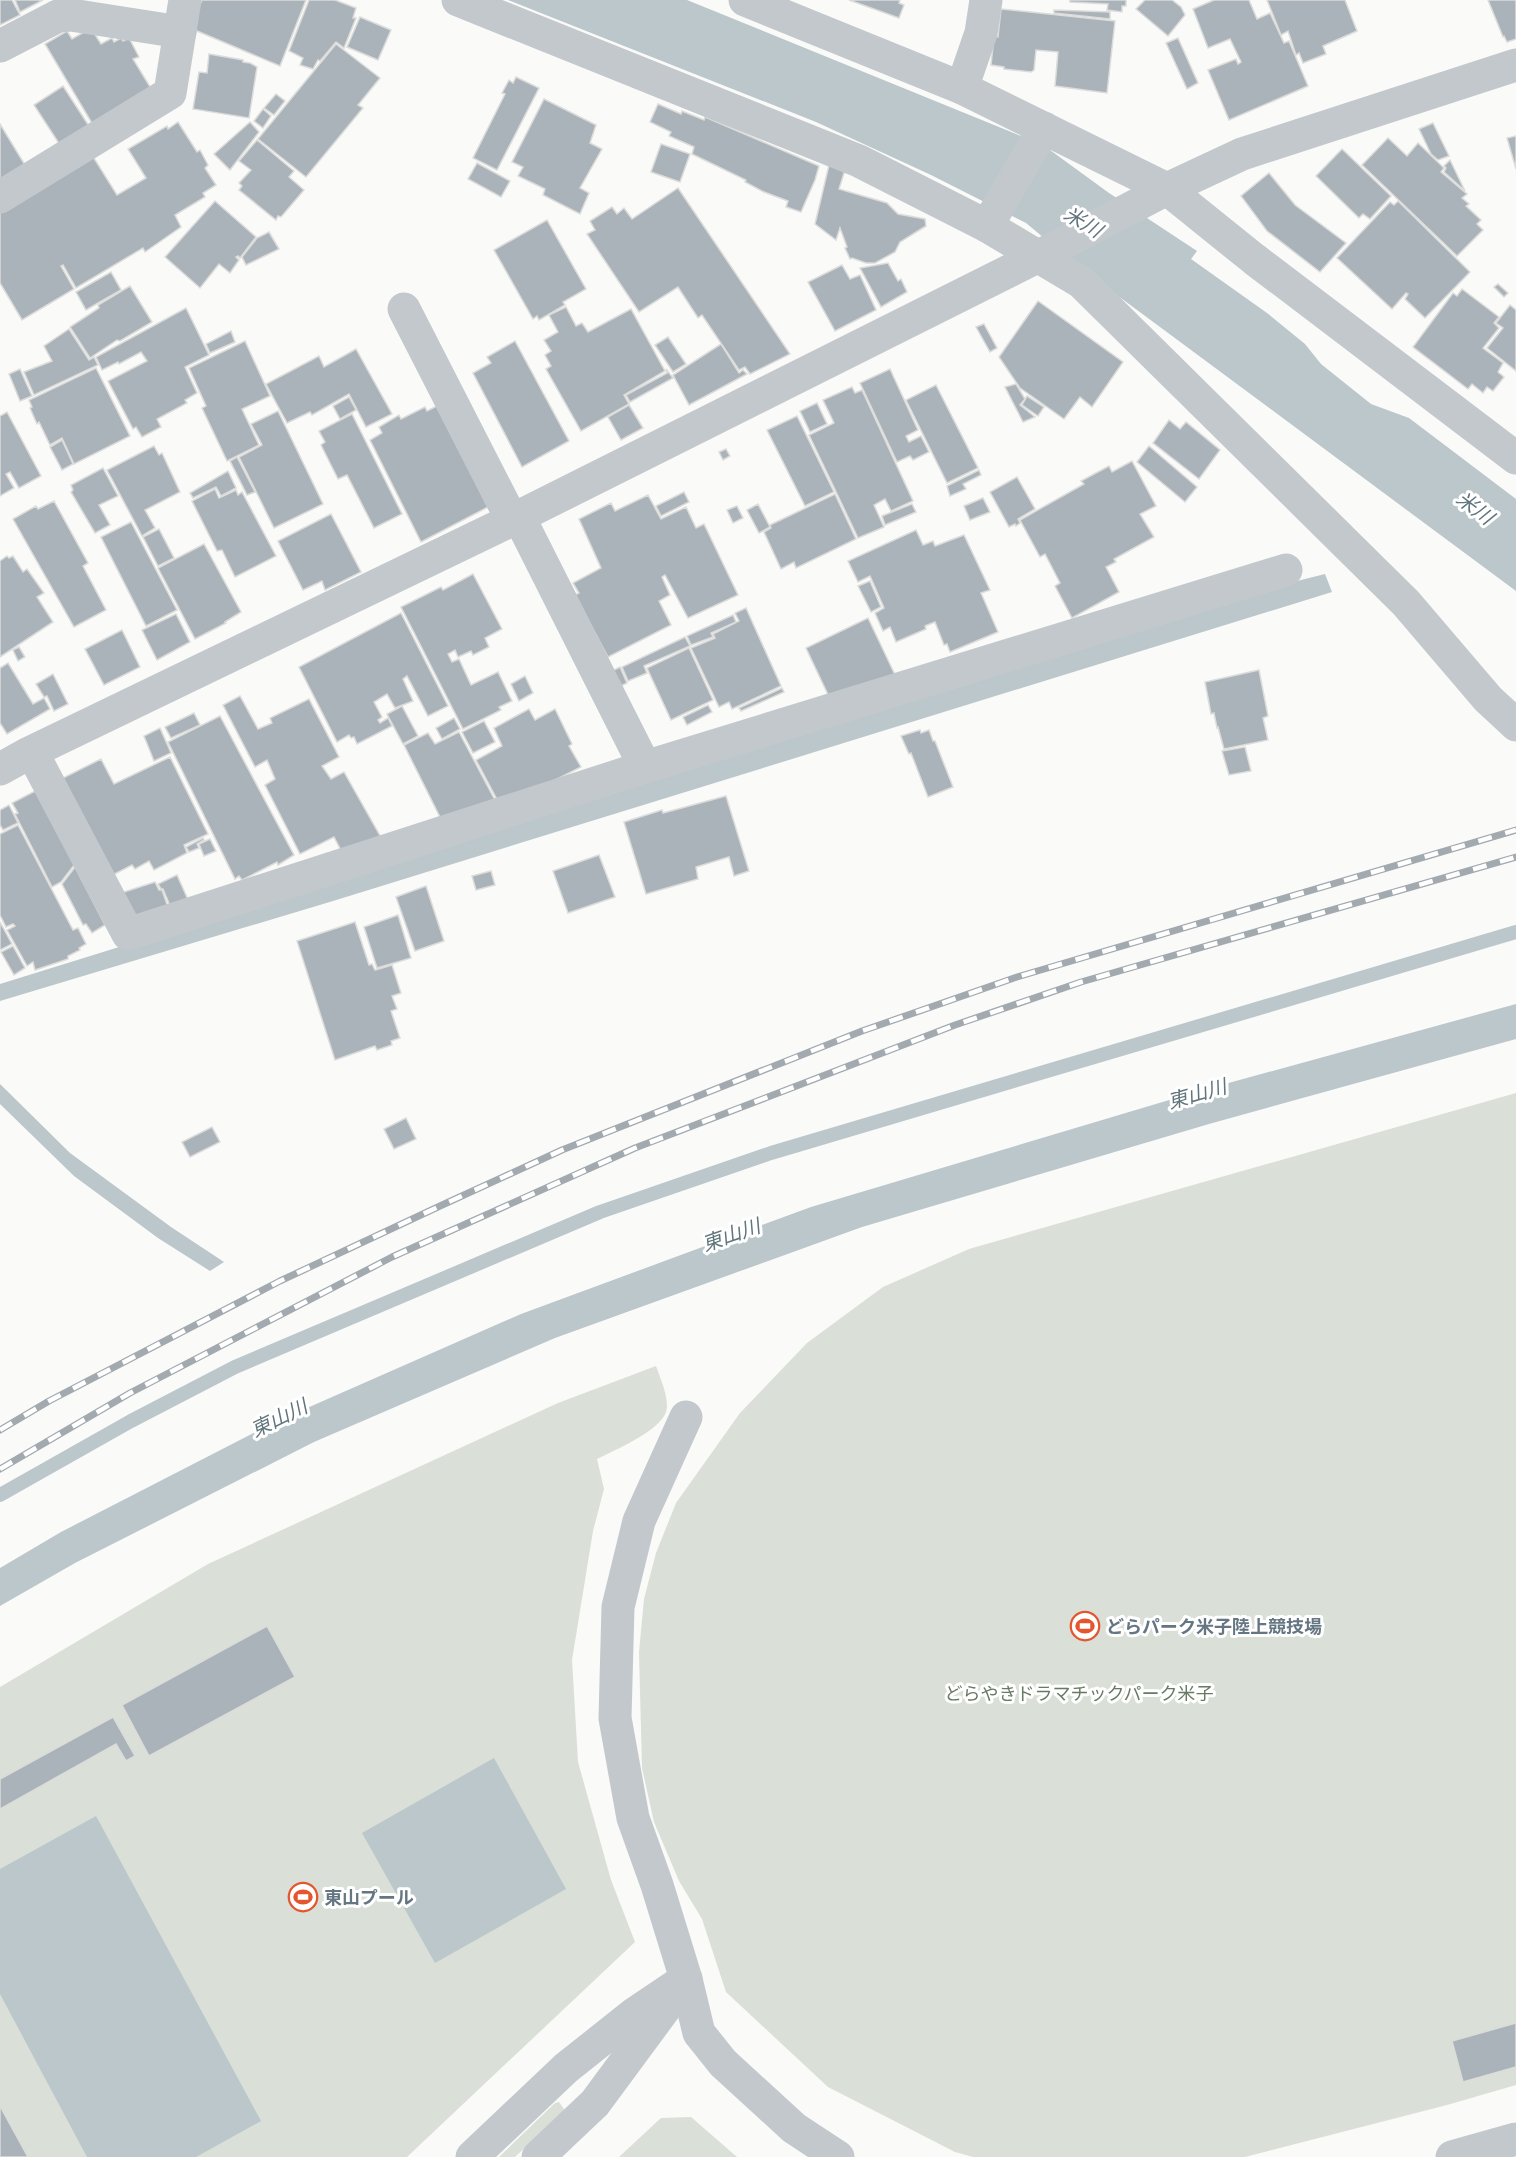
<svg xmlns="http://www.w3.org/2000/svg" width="1516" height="2157" font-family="'PT Sans Narrow','Noto Sans JP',sans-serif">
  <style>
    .green { fill: #dadfd7 }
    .water { fill: #bbc7cb }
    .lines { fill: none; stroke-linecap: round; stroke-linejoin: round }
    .stream { stroke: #bbc7cb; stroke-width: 14 }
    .building { fill: #aab3b9; stroke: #dcdcda; stroke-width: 1.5 }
    .minor { stroke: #c3c8cc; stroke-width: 33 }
    .rail-casing { stroke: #a2aab0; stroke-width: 7 }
    .rail { stroke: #fff; stroke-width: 4.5; stroke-dasharray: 14; stroke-linecap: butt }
    .labels { text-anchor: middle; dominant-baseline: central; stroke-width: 6; stroke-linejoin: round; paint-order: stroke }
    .poi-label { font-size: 18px; font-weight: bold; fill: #657683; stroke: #fff; text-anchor: start }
    .park-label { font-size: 18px; fill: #687a64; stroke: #fff }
    .water-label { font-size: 20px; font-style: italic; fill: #60757c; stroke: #fff }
  </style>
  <rect width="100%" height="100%" fill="#fafaf8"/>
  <g class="green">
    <polygon points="1516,1093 1516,2085 1447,2105 1245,2157 973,2157 955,2152 828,2087 726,1992 702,1919 679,1881 654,1822 642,1768 639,1652 644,1599 656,1553 676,1503 740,1413 807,1343 883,1287 969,1249"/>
    <path d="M 656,1366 C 660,1378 670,1399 666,1412 C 660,1431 615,1450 597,1459 L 604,1489 L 593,1531 L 572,1660 L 578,1762 L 611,1880 L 635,1942 L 407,2157 L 0,2157 L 0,1687 L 208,1564 L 558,1403 Z"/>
    <polygon points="559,2102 564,2109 563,2112 515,2157 499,2157 555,2103"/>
    <polygon points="691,2117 737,2157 619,2157 661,2118"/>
  </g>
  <g class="water">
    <polygon points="508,0 687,0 1026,138 1050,150 1109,193 1197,251 1191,259 1267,313 1305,344 1321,364 1371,404 1409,418 1516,499 1516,591 1079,267 1026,223 931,175 816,122"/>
    <polygon points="1325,574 1332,592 333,901 0,1001 0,984 1297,581"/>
    <polygon points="1516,1004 1516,1039 1209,1124 862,1227 555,1338 314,1442 75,1563 0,1606 0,1568 61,1532 273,1423 521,1314 811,1207 1196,1092"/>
    <polygon points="0,1084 70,1153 171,1227 224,1262 210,1271 158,1238 74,1176 0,1104"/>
    <polygon points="494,1758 566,1889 435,1963 362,1833"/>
    <polygon points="96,1816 261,2121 196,2157 87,2157 0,1994 0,1869"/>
  </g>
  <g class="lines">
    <polyline class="stream" points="0,1495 131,1421 235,1367 600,1212 771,1153 1516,932"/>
  </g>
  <g class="building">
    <polygon points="0,0 12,0 20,15 0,25"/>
    <polygon points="15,0 43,0 20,12"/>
    <polygon points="202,0 306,0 280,66 190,28"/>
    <polygon points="309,0 335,0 356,8 353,18 356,18 344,48 336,42 320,61 318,60 313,69 300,65 303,58 289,51"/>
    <polygon points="849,0 900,0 899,3 904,5 899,18"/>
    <polygon points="1070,0 1126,0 1126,6 1122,6 1122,12 1107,10 1108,4 1070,2"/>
    <polygon points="1145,0 1172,0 1181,7 1185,15 1168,36 1136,9"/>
    <polygon points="1214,0 1249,0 1257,19 1270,13 1284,43 1289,41 1308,86 1229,120 1208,70 1236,59 1238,64 1241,62 1230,39 1208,48 1193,9"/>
    <polygon points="1267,0 1345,0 1357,31 1323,46 1326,54 1303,63 1299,53 1296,55 1288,31 1281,35"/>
    <polygon points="1488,0 1516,0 1516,39 1507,42 1504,36 1503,37"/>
    <polygon points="1001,9 1115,21 1107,93 1055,86 1058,52 1036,50 1034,70 1031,72 1004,69 1004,67 991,65 994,37 998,37"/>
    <polygon points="1054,10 1110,12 1110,19 1054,13"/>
    <polygon points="360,17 391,30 378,60 347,47"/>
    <polygon points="91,28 101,44 112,38 114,42 121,38 123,41 129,38 139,57 133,59 152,90 93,125 45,44 67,31 72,39"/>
    <polygon points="1178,38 1198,83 1187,89 1166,43"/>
    <polygon points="336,44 380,78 358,105 363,108 306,177 258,139"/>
    <polygon points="209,54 243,60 243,62 250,63 257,67 249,118 193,109 199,72 207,73"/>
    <polygon points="516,77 539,88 497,170 473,158 505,94 502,93 509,80 513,83"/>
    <polygon points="63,86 89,126 60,145 34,105"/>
    <polygon points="276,94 285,101 274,115 264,108"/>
    <polygon points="544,99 596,125 590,143 602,149 580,188 589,193 580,214 543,195 545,189 518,176 523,167 512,162"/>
    <polygon points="658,104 681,114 682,111 704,120 705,117 819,166 815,180 801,212 786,207 788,201 764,192 745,182 746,180 692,154 694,147 669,136 671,132 650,122"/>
    <polygon points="263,109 271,116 263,128 254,121"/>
    <polygon points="178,122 197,152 200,150 208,165 205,168 216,185 203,193 205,197 175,215 181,227 145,252 143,248 76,288 63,265 61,266 74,289 22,320 0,283 0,210 92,155 117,195 146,178 128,149 167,126 168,129"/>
    <polygon points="250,122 259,132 230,170 214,154"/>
    <polygon points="1433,123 1449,156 1438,160 1431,154 1419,129"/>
    <polygon points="0,124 25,165 0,180"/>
    <polygon points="1516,136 1516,169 1507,138"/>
    <polygon points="1388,138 1407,156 1418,143 1444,168 1441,172 1467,194 1462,198 1469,204 1466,206 1481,220 1477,224 1483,230 1457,256 1362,165"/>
    <polygon points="257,140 294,171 289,177 304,190 281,217 278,216 276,220 239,190 242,186 239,183 251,170 239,161"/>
    <polygon points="661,144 690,154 680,182 651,172"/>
    <polygon points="1342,149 1391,196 1370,219 1363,214 1359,218 1316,176"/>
    <polygon points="1450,160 1465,191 1444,172 1446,168 1444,166"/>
    <polygon points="477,163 510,181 501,197 468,179"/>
    <polygon points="829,165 845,170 839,189 887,203 898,214 925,219 926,226 900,242 895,252 875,263 866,263 852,258 850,259 845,248 847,247 840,228 836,240 815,224"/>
    <polygon points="1269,173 1295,205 1346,243 1320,272 1267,231 1241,196"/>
    <polygon points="678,188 790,354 750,374 745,367 739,370 702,315 698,318 678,287 639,312 587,234 595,230 590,221 612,207 617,214 624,208 632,219"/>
    <polygon points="215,201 256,237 240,258 238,256 236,257 239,260 230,273 219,264 200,288 165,257"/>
    <polygon points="1398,201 1470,272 1425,318 1405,299 1408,294 1406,293 1392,309 1337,258 1390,202 1394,205"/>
    <polygon points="547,220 586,289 563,302 565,305 539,320 537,316 533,319 494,250"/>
    <polygon points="269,232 279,249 246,265 242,257 257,238"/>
    <polygon points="888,263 898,281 901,279 907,292 881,307 860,268"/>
    <polygon points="842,265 850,279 860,275 876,310 835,331 808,282"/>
    <polygon points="111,272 121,290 86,310 76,292"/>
    <polygon points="1498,284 1508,293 1504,297 1494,287"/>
    <polygon points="130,286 152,322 120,341 117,340 90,358 70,327 99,308 98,305"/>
    <polygon points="1462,289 1499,317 1494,323 1499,328 1483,348 1503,363 1498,372 1504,377 1493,391 1487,387 1483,393 1472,384 1468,389 1413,347 1453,293 1457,296"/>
    <polygon points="1038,301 1123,362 1092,407 1080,397 1064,419 1020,388 999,357"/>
    <polygon points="1510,305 1516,310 1516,371 1487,348 1503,328 1496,323"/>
    <polygon points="566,307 576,326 582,323 588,332 631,309 665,371 624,395 629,404 581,431 546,369 551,366 545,355 551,351 544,340 558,332 549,315"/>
    <polygon points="186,308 209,355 185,367 197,393 185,400 187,403 157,419 161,427 142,437 136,427 133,429 108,381 147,361 141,352 119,364 118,362 102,370 96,357"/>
    <polygon points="984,324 997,348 990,352 976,327"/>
    <polygon points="69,329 89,360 94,357 98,365 34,395 24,372 52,361 44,346"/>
    <polygon points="231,331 235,342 210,353 206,344"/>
    <polygon points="668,337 686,364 673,372 655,345"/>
    <polygon points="245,341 270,396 242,409 259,445 227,461 202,408 206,406 189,368"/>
    <polygon points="515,341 569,441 522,467 473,373 491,363 487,357"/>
    <polygon points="721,344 739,373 743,370 747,374 689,405 673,375"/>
    <polygon points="356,349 392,414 366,427 349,394 312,415 310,412 287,423 266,384 319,356 324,367"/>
    <polygon points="96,368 130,436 74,464 62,438 50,445 39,422 37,424 30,408 32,407 29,400"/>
    <polygon points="20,369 32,396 20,401 9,374"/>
    <polygon points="666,369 673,378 630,402 626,395 667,373"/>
    <polygon points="890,369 918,430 906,436 909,442 921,436 929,452 913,460 910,456 897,462 860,383"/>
    <polygon points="1016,384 1025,399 1020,405 1035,417 1023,422 1005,387"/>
    <polygon points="936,385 978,468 947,483 906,400"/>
    <polygon points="852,387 855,393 862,390 913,501 891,511 885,499 874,505 884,527 858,538 809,435 834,423 823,400"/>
    <polygon points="1027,396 1044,407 1038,416 1022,405"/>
    <polygon points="349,397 356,410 340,419 333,406"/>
    <polygon points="817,403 827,424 810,432 800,411"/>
    <polygon points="629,405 643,428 621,440 608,417"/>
    <polygon points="437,406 488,507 421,542 370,440 382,433 379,427 399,415 401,419 425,407 427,411"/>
    <polygon points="278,411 323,504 274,528 239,457 262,445 251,424"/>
    <polygon points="7,412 41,476 19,488 10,472 6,474 14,488 0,496 0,416"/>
    <polygon points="352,414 402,514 374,528 347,475 338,479 321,445 325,442 319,431"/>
    <polygon points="797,416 834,492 805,506 767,430"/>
    <polygon points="1169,420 1180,429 1186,422 1220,450 1199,479 1153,443"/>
    <polygon points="62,440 73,464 62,470 50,447"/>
    <polygon points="154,446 159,455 162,453 180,492 145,510 155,528 142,536 107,470"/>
    <polygon points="1149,446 1197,487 1185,502 1137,462"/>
    <polygon points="726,449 730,456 723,460 719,452"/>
    <polygon points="237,457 255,492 247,495 230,461"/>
    <polygon points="1132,461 1156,506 1140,514 1154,537 1114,559 1116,562 1106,567 1119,592 1072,618 1055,586 1060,583 1045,554 1040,557 1020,520 1084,484 1081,481 1109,466 1112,472"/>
    <polygon points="103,468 118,496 99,505 110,525 95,533 71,492 73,490 71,485"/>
    <polygon points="979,470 981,475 963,484 966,489 950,496 947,486"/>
    <polygon points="228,471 236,488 221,496 216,487 193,498 190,493"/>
    <polygon points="1017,477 1035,509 1018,519 1020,523 1016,526 1015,524 1009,527 990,492"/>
    <polygon points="215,489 219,498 236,490 238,495 242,492 276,556 235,577 222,550 217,551 192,501"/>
    <polygon points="684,492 689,502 661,516 656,506"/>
    <polygon points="835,494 856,539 796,568 794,562 781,569 764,532 771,528 770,525"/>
    <polygon points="648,495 661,519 686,507 696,528 704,524 738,595 688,618 665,575 662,577 670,595 659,601 671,625 608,657 575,595 579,593 573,583 601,568 579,519 611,503 615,511"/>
    <polygon points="983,498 990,512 970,520 964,506"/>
    <polygon points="54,501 88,563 83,566 106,610 74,627 13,519 36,506 38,509"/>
    <polygon points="758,504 770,527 759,533 747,510"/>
    <polygon points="912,504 916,512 885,525 882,516"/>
    <polygon points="737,506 743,518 733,523 727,510"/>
    <polygon points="331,514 361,572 325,590 322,581 303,590 278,541"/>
    <polygon points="131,522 177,610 146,626 101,537"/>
    <polygon points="159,529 174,558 158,566 143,537"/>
    <polygon points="916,530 923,545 933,541 935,546 964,535 990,590 981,593 998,632 950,652 947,644 944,645 935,622 925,626 926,629 896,642 890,627 883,631 875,613 884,608 870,576 858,582 848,561"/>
    <polygon points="204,544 241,612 225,622 226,623 195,639 158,568"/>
    <polygon points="7,556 9,558 13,556 23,572 27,569 44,593 37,597 53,622 0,657 0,561"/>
    <polygon points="473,574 502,629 485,638 489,647 473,655 471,651 458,657 455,650 448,654 452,662 459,659 471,685 498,672 512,701 499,707 501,710 463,729 401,607 441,587 443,590"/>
    <polygon points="870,581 881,607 871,612 858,586"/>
    <polygon points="746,608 781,686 732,709 729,702 719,707 691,648 715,638 713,634 739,621 735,613"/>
    <polygon points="401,613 448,706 428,716 407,676 403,679 413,701 395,708 387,694 374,702 382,717 378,720 380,723 388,718 392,726 357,744 354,737 351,738 349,735 337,742 299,667"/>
    <polygon points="176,614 190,642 157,660 142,630"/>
    <polygon points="733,615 736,622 711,633 713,637 691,645 687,636"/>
    <polygon points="868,618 897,679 832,703 806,648"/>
    <polygon points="122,630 140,667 104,685 85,649"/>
    <polygon points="685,637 690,646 644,666 647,673 628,681 622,667"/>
    <polygon points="19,647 25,657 18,661 13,650"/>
    <polygon points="689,648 713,700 671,720 647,668"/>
    <polygon points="8,663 33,704 44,698 50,709 7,734 0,723 0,668"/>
    <polygon points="620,667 627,683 619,687 612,671"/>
    <polygon points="1259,670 1268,716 1263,718 1268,740 1224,749 1218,727 1217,728 1214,713 1211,714 1205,682"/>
    <polygon points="53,674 68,704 54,711 47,696 44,697 36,684"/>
    <polygon points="525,676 533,693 519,701 511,684"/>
    <polygon points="782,688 784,692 741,711 739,708"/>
    <polygon points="240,696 258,729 272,723 270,718 309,699 339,757 322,766 331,779 344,772 383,841 345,858 334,837 300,854 265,785 275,779 267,760 255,767 223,705"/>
    <polygon points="708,705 712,712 687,725 683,717"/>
    <polygon points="402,706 418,736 403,744 387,714"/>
    <polygon points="529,709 535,720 555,709 572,744 569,746 581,767 501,807 476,760 502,746 494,728"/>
    <polygon points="194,713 200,725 171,738 165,727"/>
    <polygon points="220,716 294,855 278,865 277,862 242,880 239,876 235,879 168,742"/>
    <polygon points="454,718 460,729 442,739 436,728"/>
    <polygon points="484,721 495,742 473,753 462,732"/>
    <polygon points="160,728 171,753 154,761 144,736"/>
    <polygon points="920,730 921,733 929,730 933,741 935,741 953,787 928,797 911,753 909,754 901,736"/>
    <polygon points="459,732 497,804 444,825 404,745 428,733 435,744"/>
    <polygon points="1245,747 1251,771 1229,775 1222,751"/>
    <polygon points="170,757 208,834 184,845 187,853 154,870 149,861 135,869 132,865 107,878 59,780 101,759 114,784"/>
    <polygon points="39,789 75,864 61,882 52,887 15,814 18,813 12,803"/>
    <polygon points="726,796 749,871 734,876 729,857 696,867 698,879 646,894 624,822 662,810 663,813"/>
    <polygon points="9,805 18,823 3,830 0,825 0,810"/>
    <polygon points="18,825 73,930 78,928 86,944 79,948 80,950 68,956 68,959 35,970 33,962 27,966 7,930 15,926 13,924 6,927 0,915 0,834"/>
    <polygon points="203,838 204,840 197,844 199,848 189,852 186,847"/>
    <polygon points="210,839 216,851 204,856 199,844"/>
    <polygon points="599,855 615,897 568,913 553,871"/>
    <polygon points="75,867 105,925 92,933 86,924 83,925 62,884"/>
    <polygon points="491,871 495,885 476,890 472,876"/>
    <polygon points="177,875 189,902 171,908 163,889 161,889 158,884"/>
    <polygon points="155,882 159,890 162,890 169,910 131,924 118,894"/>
    <polygon points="426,886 444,941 415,951 396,897"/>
    <polygon points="398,915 411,958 377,968 364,927"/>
    <polygon points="0,922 12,944 0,950"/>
    <polygon points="355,922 369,965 372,964 375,970 392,965 401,993 392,996 397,1009 391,1011 400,1038 391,1041 392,1045 377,1050 375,1046 335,1060 297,941"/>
    <polygon points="13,946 25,968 14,975 1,952"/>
    <polygon points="406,1118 416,1139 394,1149 384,1129"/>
    <polygon points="212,1127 220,1142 190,1157 182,1142"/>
    <polygon points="267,1626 295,1677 149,1756 122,1705"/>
    <polygon points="113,1717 135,1756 126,1761 116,1744 0,1809 0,1779"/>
    <polygon points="1516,2023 1516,2067 1463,2082 1452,2041"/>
    <polygon points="0,2106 28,2157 0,2157"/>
  </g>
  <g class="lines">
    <g class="minor">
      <polyline points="458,0 859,161 987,226 1081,282 1406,603 1488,699 1516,725"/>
      <polyline points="745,0 962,88 1167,189 1254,259 1516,458"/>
      <polyline points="0,46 58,16 71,15 180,32"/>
      <polyline points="962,88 981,33 986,0"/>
      <polyline points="0,197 170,93 185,0"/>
      <polyline points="987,226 1044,128"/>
      <polyline points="404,309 512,520"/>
      <polyline points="519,517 645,767"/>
      <polyline points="32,752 128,934 645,767 1286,570"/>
      <polyline points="0,769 29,753 512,520 1037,257 1167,189 1242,154 1516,65"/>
      <polyline points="686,1417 639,1521 618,1607 615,1718 633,1818 657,1885 686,1979 699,2033 723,2063 794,2128 838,2157"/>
      <polyline points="472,2157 566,2068 634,2014 686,1979"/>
      <polyline points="538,2157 595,2103 671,2000"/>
      <polyline points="1452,2157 1516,2139"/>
    </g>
    <g class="rail-casing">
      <g id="rail">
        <polyline points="0,1430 49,1401 280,1281 440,1206 562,1150 862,1031 1017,977 1516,830"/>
        <polyline points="0,1469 130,1393 392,1257 635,1148 955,1025 1081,982 1516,857"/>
      </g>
    </g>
    <use href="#rail" class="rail"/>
  </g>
  <defs>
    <g id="stadium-ring" transform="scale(1.5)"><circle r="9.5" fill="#fff" stroke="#e4572e" stroke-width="1.5"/><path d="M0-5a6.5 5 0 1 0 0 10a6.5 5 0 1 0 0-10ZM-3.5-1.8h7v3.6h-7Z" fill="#e4572e"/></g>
  </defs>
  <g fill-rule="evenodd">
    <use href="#stadium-ring" x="1085" y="1626"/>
    <use href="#stadium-ring" x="303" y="1897"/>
  </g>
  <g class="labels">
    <g class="poi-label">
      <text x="1106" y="1626">どらパーク米子陸上競技場</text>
      <text x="324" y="1897">東山プール</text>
    </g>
    <g class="park-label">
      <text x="1079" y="1693">どらやきドラマチックパーク米子</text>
    </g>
    <g class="water-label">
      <text transform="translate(1083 222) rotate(31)">米川</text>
      <text transform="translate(1475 508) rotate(37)">米川</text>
      <text transform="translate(1197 1094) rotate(-16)">東山川</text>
      <text transform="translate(731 1235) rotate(-19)">東山川</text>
      <text transform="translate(279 1418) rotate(-26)">東山川</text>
    </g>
  </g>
</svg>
